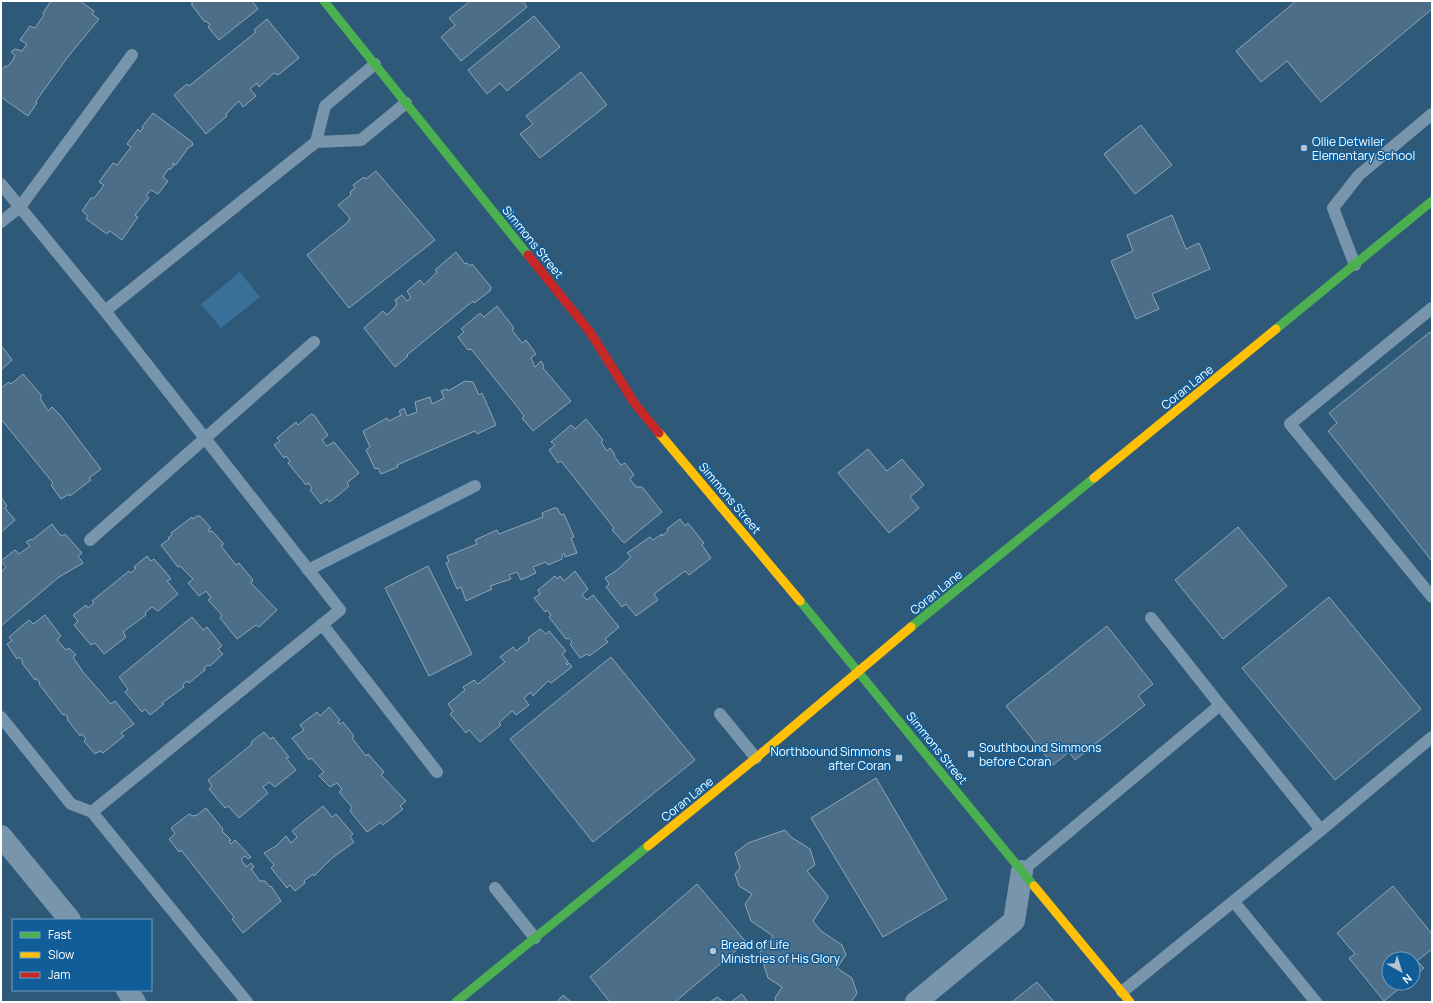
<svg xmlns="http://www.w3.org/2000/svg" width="1433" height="1003" font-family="Manrope,sans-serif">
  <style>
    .water { fill: #397099 }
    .building { fill: #4d6e88; stroke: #8da6b9 }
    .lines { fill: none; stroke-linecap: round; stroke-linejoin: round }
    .lane { stroke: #7995ab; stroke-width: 12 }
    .street { stroke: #7995ab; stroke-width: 22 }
    .fast { stroke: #4caf50; stroke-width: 9 }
    .slow { stroke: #ffc107; stroke-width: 9 }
    .jam { stroke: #c62828; stroke-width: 9 }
    .poi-dot { fill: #b6c5d0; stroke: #105d98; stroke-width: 1.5 }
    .labels { text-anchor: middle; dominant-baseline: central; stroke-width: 3; stroke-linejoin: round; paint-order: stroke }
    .poi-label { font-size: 12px; fill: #fff; stroke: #105d98; text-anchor: start }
    .street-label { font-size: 12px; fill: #fff; stroke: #105d98 }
  </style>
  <rect width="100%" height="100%" fill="#2f5979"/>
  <polygon class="water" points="240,272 260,297 221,328 201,304"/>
  <g class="building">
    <polygon points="51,1 80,1 94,11 92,14 99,19 67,58 36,101 37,103 28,116 1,97 1,70 5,66 7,67 13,60 15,55 11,52 15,49 22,51 27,44 20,40 30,26 35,28 44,15 43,13"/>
    <polygon points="191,1 252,1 258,9 219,40 208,27 210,25 206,21 205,22 191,4 193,4"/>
    <polygon points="470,1 523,1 527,7 461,61 441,37 455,25 449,18"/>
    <polygon points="1296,1 1432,1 1432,9 1321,102 1287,61 1261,82 1236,51"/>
    <polygon points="534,16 560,47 507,91 500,83 487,94 468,70"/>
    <polygon points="267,19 299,58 278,75 274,73 259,87 257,83 250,89 256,96 243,107 239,101 226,114 227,116 206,134 174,95 187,84 189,86 256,32 254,30"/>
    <polygon points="581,72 607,105 540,158 520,134 533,124 526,116"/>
    <polygon points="153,113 192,142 193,145 188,148 176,165 172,163 174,165 170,170 169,168 163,177 168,181 158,194 151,190 146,196 149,198 135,215 138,217 122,240 110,231 107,234 86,219 88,216 82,211 91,198 94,198 104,185 99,182 113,163 117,165 131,147 127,144 138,129 140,132 143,128 142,127"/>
    <polygon points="1141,125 1172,165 1135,194 1104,154"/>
    <polygon points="376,171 435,240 349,308 307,255 348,222 350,218 338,205 351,195 350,192 355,188 353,185 364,177 366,179"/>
    <polygon points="1172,215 1186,249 1199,243 1210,269 1152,294 1159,309 1136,319 1111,261 1133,251 1127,235"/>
    <polygon points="456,252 465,264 467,263 470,266 472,264 491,287 490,291 474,303 473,301 407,355 408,356 395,367 364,328 383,311 387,315 395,307 397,304 395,300 402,295 407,301 411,298 407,291 420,280 424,285 437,272 435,270"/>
    <polygon points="497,306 514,328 512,330 522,343 526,340 536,354 531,358 535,367 541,361 544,366 543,368 571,401 533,431 522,418 524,416 519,409 471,349 468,350 458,337 464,332 461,329 480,313 484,317"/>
    <polygon points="1430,332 1432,335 1432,561 1328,431 1337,423 1329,413"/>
    <polygon points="1,345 12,360 1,370"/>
    <polygon points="23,374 42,396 40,398 48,411 52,407 60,415 101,469 89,478 91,480 70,496 69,494 61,499 51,485 53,483 1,419 1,388 9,382 11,384"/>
    <polygon points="465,381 473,382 479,395 482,393 496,425 477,434 475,431 397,465 398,467 381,474 378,468 375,469 366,450 370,447 363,431 387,418 389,421 401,415 399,411 404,408 407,416 417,412 415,402 430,397 432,404 444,398 441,391 447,389 448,391"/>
    <polygon points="311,414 314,415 328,435 322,440 327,446 334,442 359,473 347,483 349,486 340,494 329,502 327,499 321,504 310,490 312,488 308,483 306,485 288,463 290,461 286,456 284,458 274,445 280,441 277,438 296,422 298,425"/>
    <polygon points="586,419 603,440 601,442 607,451 610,448 615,455 614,456 621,465 625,463 634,475 630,479 636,487 642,487 662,512 624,543 612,530 614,528 561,461 558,463 549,450 555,445 551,442 571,425 575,429"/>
    <polygon points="868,449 887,471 902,459 924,485 910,497 919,508 889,533 838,473"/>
    <polygon points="1,497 7,506 5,508 15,520 1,532"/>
    <polygon points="554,508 557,508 561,515 564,514 574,537 571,538 577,553 565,557 564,553 562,555 562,559 548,565 546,562 533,567 536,573 521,580 517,572 509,575 511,579 490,586 492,589 466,601 461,587 457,589 446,563 449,562 447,556 477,544 475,540 497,530 499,534 543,517 542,513"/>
    <polygon points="197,516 200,516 211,528 208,530 210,532 212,531 224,544 221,546 236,565 239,563 253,580 251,583 277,610 259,627 256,625 237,639 220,618 222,615 208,600 211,598 206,591 199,596 188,583 193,579 180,566 178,567 161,545 169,539 168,538 172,535 171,533 192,517 193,519"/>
    <polygon points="680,519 685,526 688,523 704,543 702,545 711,558 689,575 685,571 662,588 654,594 658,600 636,616 626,604 622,607 606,587 609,584 605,578 617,570 631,557 627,553 650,537 653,540 662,534 662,536 668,531 667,529"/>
    <polygon points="52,524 61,536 65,534 82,553 78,556 83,563 59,577 1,626 1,572 6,567 1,561 15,550 19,554 30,546 26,542 31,539 32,540"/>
    <polygon points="1238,527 1287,586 1223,639 1175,580"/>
    <polygon points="147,556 151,561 154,559 163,569 171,579 167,581 178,594 158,611 152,607 145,613 146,615 123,632 126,637 104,654 95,643 91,645 74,625 78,621 73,615 86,605 88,608 94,603 92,601 129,571 131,573 136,568 134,567"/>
    <polygon points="428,566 472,654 429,676 385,588"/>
    <polygon points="575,571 588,589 582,595 587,600 593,595 619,627 605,639 608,642 600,648 589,656 587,654 580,658 570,644 572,642 569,638 566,639 549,617 551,615 547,610 545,612 534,598 540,594 538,590 555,576 558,579 560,576 564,581"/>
    <polygon points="1329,597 1421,709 1335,780 1242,668"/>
    <polygon points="45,615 61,636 57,640 66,650 69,648 76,655 73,657 83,672 111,704 115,701 134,724 121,733 124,736 103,753 100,751 95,754 84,741 86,739 82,734 80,736 67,719 68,718 65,714 63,715 39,684 40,683 36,678 35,680 22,663 23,662 19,657 17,659 7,644 12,641 9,637 29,620 33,624"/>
    <polygon points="192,617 203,630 207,627 222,646 218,649 223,654 210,666 208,665 204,668 205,670 189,683 187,681 183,685 184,687 162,703 164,704 150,715 145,709 142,712 125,692 128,689 119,677"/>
    <polygon points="1107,626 1153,684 1138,696 1145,705 1075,760 1069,752 1053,765 1006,706"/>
    <polygon points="540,629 546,634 549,631 566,651 562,654 568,662 566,663 567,665 569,663 572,667 551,683 548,681 533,696 531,692 524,698 529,705 516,715 512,711 499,723 501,725 480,742 469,730 466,733 450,714 453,711 448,704 465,690 463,687 474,680 478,684 505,662 500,657 513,647 516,651 529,641 528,638"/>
    <polygon points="611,657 695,760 593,842 510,739"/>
    <polygon points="329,707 340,720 338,722 340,724 343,722 354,736 352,738 366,756 368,754 384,772 381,775 406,801 400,806 403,809 383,825 381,822 367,832 350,811 352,807 339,792 342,789 337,783 330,787 319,776 324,772 311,758 309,760 292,738 304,730 300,725 317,712 320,716"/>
    <polygon points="264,732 270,739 273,737 289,757 286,758 296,770 275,787 269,782 263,787 268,793 259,801 258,800 258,802 239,818 228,806 225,808 209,789 212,786 208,780 252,744 251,742"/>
    <polygon points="876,778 947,899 883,937 811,818"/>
    <polygon points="323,806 332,817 336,814 353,834 350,837 354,842 331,859 314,876 313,874 304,881 305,883 295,891 290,885 287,888 271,868 274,865 264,853 276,846 286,836 291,843 297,837 292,831"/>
    <polygon points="206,808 223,829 222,831 231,840 229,841 231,844 235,840 251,857 248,859 245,856 241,859 246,867 251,863 254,867 251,869 260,881 265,881 270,887 271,886 281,901 243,933 232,919 234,917 181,850 179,852 169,839 175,834 171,828 189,814 193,816 197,815"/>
    <polygon points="785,830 791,837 810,849 815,865 807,871 827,895 828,898 813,921 821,931 842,945 846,955 837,968 852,978 857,993 851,1002 776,1002 775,998 782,987 768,978 760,952 773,936 751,921 745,904 752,894 739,886 735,874 740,868 735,853 748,843"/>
    <polygon points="697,884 746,942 675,1002 610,1002 590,977"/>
    <polygon points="1393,886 1432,934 1432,949 1417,961 1424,968 1413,977 1413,959 1389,959 1389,983 1406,983 1384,1001 1349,958 1355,954 1337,933"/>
    <polygon points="1037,982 1054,1002 1012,1002"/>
    <polygon points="742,994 748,1002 731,1002"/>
    <polygon points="563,995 571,1002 557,1002"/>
    <polygon points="717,997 724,1002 710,1002"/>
  </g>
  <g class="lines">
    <g class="lane">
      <polyline points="316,142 361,140 406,103"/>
      <polyline points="1,184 105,311"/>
      <polyline points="1,222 20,207 132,55"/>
      <polyline points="1355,265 1333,208 1359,175 1432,114"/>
      <polyline points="1432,308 1290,424 1432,597"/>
      <polyline points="90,540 314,342"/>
      <polyline points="308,570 475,486"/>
      <polyline points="1151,618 1220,705"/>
      <polyline points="322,624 437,772"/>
      <polyline points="720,714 756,758"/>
      <polyline points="1,717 71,804 92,812 247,1002"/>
      <polyline points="92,812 340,610 105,311 316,142 325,106 375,64"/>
      <polyline points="1022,871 1220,705 1321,830"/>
      <polyline points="495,888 535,938"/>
      <polyline points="1234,902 1316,1002"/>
      <polyline points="1122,992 1321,830 1432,737"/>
    </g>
    <g class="street">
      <polyline points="1,836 70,920"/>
      <polyline points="127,990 135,1002"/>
      <polyline points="916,1002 1014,921 1022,871"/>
    </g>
    <g class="fast">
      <polyline points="324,1 528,255"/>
      <polyline points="1276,329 1432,201"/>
      <polyline points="800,601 1034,886"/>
      <polyline points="911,627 1094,478"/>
      <polyline points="456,1002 648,846"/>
    </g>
    <g class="slow">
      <polyline points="659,433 800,601"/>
      <polyline points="1094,478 1276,329"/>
      <polyline points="648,846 756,758 911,627"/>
      <polyline points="1034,886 1130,1002"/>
    </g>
    <polyline class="jam" points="528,255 590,332 635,404 659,433"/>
  </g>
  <g class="poi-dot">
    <circle cx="1304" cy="148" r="4"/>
    <rect x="967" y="750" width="8" height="8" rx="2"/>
    <rect x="895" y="754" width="8" height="8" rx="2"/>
    <circle cx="713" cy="951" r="4"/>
  </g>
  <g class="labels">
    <g class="poi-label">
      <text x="1312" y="141">Ollie Detwiler<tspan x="1312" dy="14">Elementary School</tspan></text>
      <text x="979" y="747">Southbound Simmons<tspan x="979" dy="14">before Coran</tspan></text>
      <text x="891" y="751" text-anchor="end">Northbound Simmons<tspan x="891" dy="14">after Coran</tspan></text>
      <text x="721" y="944">Bread of Life<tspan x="721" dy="14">Ministries of His Glory</tspan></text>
    </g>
    <g class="street-label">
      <text transform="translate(533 242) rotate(51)">Simmons Street</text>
      <text transform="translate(1187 387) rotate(-39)">Coran Lane</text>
      <text transform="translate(730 498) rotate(50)">Simmons Street</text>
      <text transform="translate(936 592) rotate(-39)">Coran Lane</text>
      <text transform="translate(937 748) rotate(51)">Simmons Street</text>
      <text transform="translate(687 799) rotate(-39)">Coran Lane</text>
    </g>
  </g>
  <rect width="1433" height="1003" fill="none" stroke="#ffffff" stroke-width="4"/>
  <rect x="12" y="919" width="140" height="72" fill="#105d98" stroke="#709ec1"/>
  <rect x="20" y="932" width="20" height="6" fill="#4caf50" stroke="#709ec1"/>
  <text x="48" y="939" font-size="12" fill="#ffffff">Fast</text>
  <rect x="20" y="952" width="20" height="6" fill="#ffc107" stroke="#709ec1"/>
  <text x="48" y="959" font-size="12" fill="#ffffff">Slow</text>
  <rect x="20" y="972" width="20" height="6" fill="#c62828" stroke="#709ec1"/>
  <text x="48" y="979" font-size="12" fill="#ffffff">Jam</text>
  <g transform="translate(1401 971) rotate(141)"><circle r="19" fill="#105d98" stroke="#709ec1"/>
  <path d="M0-3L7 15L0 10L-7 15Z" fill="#b6c5d0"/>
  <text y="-6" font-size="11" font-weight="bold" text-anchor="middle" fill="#ffffff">N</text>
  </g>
</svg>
